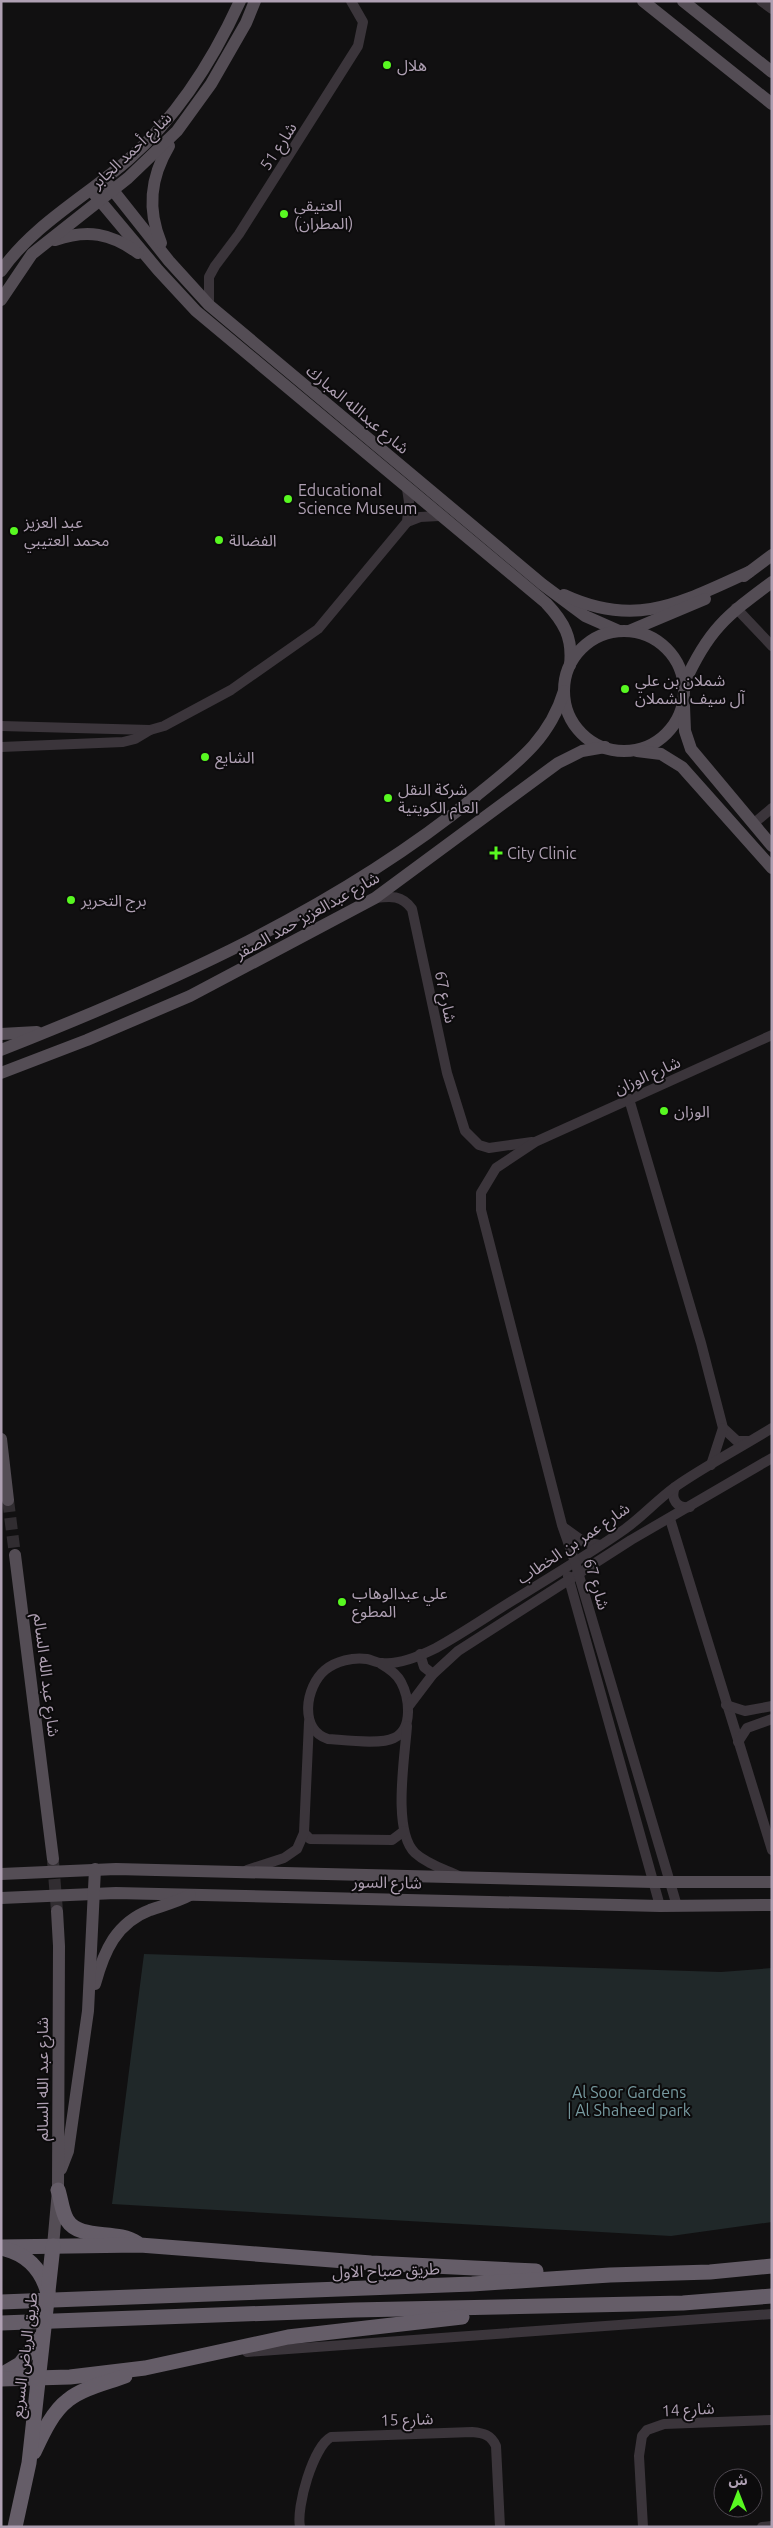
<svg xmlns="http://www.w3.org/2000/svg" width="773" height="2528" font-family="Ubuntu,'Noto Sans Arabic',sans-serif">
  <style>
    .green { fill: #202829 }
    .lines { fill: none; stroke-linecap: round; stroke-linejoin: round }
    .major-tunnel { stroke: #312d31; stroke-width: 12; stroke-dasharray: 12 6; stroke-linecap: butt }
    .minor { stroke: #3b353b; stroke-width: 10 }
    .major { stroke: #544d55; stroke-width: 12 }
    .highway { stroke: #655d68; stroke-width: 15 }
    .poi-dot { fill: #58f821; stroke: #0c0b0c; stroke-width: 2 }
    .labels { text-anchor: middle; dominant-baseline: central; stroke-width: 4; stroke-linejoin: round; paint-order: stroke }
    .poi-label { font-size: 16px; fill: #afa0b3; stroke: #0c0b0c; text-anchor: start }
    .street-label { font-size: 16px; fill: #afa0b3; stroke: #0c0b0c }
    .park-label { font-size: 16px; fill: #76999f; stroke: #0c0b0c }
  </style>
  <rect width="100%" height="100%" fill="#111011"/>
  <polygon class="green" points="144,1954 721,1972 772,1968 772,2222 671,2236 112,2204"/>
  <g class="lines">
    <g class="major-tunnel">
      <polyline points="8,1500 15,1555"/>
      <polyline points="53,1861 57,1911"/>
    </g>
    <g class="minor">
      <polyline points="761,1 772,9"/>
      <polyline points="209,305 209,277 215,266 239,234 358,46 363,22 351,1"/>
      <polyline points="407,522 420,517 439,516"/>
      <polyline points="736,608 772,646"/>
      <polyline points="1,726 150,730 164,726 231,690 318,629 407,522 409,502 407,489"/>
      <polyline points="1,747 123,742 135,739 150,730"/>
      <polyline points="753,824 772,808"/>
      <path d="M 375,898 C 391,896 402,895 412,909 L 447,1073 L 465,1131 L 479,1145 L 489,1148 L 532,1142"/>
      <polyline points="629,1099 701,1343 723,1428 737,1441 749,1441"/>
      <polyline points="711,1465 723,1428"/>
      <path d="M 675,1487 C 670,1499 677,1509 690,1507"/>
      <polyline points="670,1519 772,1850"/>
      <polyline points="563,1527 584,1542 600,1545"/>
      <polyline points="568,1576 660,1906"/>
      <polyline points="420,1654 424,1667 433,1674"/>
      <path d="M 381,1664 C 388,1668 397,1674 401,1682 C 409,1697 414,1729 394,1738 C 381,1745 344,1740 328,1739 C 299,1730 305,1687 325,1670 C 336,1661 353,1657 367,1659 C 372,1660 377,1663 382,1663 C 398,1665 422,1655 436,1648 C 465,1632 492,1613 520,1596 C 555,1574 591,1553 625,1529 C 643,1516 657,1500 675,1487 C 705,1466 740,1448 772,1428"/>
      <polyline points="726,1705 745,1711 772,1706"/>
      <polyline points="408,1707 433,1674 458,1651 631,1540 772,1458"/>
      <path d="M 407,1726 C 405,1756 392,1831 415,1853 C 427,1864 444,1869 459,1876"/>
      <polyline points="738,1742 747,1728 772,1719"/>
      <polyline points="304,1833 310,1839 392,1840 404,1831"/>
      <polyline points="247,1870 284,1858 297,1849 304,1833 309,1722"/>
      <polyline points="677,1906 575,1562 562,1525 481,1210 481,1193 496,1168 535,1142 772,1035"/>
      <polyline points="247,2352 772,2314"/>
      <path d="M 300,2527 C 296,2507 313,2447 331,2437 L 472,2432 C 484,2433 491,2435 496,2446 L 500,2527"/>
      <polyline points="643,2527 639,2456 642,2436 647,2430 664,2424 772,2420"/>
      <polyline points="762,2527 772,2526"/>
    </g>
    <g class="major">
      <polyline points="643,1 772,104"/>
      <polyline points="683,1 772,72"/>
      <polyline points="104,179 169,261 209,305 542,584 585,616 619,631"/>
      <path d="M 91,190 L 158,270 L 196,311 L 546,603 C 564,622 573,638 570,665"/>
      <path d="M 55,240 C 87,229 111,233 138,253"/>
      <path d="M 161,243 C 147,209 150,178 169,146"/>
      <path d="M 1,271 C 34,224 87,196 129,159 C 178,116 213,60 240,1"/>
      <polyline points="1,300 32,254 128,178 177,131 211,84 246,23 255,1"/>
      <polyline points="744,576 772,555"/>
      <path d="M 564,595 C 637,629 682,602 749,572"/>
      <polyline points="629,631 705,599"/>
      <circle cx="624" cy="691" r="60"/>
      <path d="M 684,684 C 708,630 726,616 772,582"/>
      <polyline points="684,706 685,731 691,749 772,846"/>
      <polyline points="637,751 661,754 682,767 772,868"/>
      <polyline points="1,1034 37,1032"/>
      <path d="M 1,1050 C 168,984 336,910 476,796 C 515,764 549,741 564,691"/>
      <polyline points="1,1073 87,1040 190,996 375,898 558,763 582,751 605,747"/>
      <polyline points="1,1439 8,1500"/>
      <polyline points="15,1555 53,1859"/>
      <polyline points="1,1874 116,1869 653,1882 772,1882"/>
      <polyline points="1,1898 116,1893 660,1906 772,1905"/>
      <path d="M 95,1984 C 104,1951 116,1923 150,1910 C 164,1905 177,1902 190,1895"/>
      <polyline points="61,2169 68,2151 88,2011 95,1869"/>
      <polyline points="53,2246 58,2190 59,1946 57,1911"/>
    </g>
    <g class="highway">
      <path d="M 58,2190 C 61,2199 62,2212 67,2220 C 80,2241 116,2229 137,2243"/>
      <polyline points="1,2247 140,2245 371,2263 536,2271"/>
      <path d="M 5,2249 C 28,2255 42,2271 48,2293"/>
      <polyline points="1,2302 472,2284 610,2275 710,2272 772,2266"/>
      <polyline points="1,2323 354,2310 683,2303 772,2296"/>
      <polyline points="1,2375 20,2364 41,2337"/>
      <polyline points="1,2379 70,2377 145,2368 288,2337 462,2317"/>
      <path d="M 34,2452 C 42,2435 52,2412 68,2400 C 83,2388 106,2383 125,2376"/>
      <polyline points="15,2527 29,2463 53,2246"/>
    </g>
  </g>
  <g class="poi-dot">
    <circle cx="387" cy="65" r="5"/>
    <circle cx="284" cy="214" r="5"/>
    <circle cx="288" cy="499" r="5"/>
    <circle cx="14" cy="531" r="5"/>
    <circle cx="219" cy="540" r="5"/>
    <circle cx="625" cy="689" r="5"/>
    <circle cx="205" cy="757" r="5"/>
    <circle cx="388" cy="798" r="5"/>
    <path d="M493.5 845.5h5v5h5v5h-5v5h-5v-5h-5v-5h5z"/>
    <circle cx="71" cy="900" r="5"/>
    <circle cx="664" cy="1111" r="5"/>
    <circle cx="342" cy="1602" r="5"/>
  </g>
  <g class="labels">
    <g class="poi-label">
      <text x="397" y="65">هلال</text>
      <text x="294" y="205">العتيقي<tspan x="294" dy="18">(المطران)</tspan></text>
      <text x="298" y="490">Educational<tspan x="298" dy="18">Science Museum</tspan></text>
      <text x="24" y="522">عبد العزيز<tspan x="24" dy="18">محمد العتيبي</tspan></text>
      <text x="229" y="540">الفضالة</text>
      <text x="635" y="680">شملان بن علي<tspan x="635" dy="18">آل سيف الشملان</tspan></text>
      <text x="215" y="757">الشايع</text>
      <text x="398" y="789">شركة النقل<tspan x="398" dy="18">العام الكويتية</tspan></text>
      <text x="507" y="853">City Clinic</text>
      <text x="81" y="900">برج التحرير</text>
      <text x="674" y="1111">الوزان</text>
      <text x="352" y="1593">علي عبدالوهاب<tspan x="352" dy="18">المطوع</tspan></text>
    </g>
    <g class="street-label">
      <text transform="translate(278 146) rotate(-57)">شارع 51</text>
      <text transform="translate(131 150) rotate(-43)">شارع أحمد الجابر</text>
      <text transform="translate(358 409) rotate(40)">شارع عبدالله المبارك</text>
      <text transform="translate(307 915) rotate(-29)">شارع عبدالعزيز حمد الصقر</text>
      <text transform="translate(446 997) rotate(78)">شارع 67</text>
      <text transform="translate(647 1075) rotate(-24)">شارع الوزان</text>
      <text transform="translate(573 1543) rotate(-34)">شارع عمر بن الخطاب</text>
      <text transform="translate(597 1584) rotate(73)">شارع 67</text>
      <text transform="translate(47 1675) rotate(83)">شارع عبد الله السالم</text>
      <text transform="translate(387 1882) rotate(1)">شارع السور</text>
      <text transform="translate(42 2079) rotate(-90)">شارع عبد الله السالم</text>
      <text transform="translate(386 2270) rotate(-2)">طريق صباح الاول</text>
      <text transform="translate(24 2355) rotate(-83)">طريق الرياض السريع</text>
      <text transform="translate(688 2409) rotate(-3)">شارع 14</text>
      <text transform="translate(407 2419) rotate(-2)">شارع 15</text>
    </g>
    <g class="park-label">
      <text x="629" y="2092">Al Soor Gardens<tspan x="629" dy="18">| Al Shaheed park</tspan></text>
    </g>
  </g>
  <rect width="773" height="2528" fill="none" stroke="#afa0b3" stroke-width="5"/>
  <g transform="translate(738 2493)"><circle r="24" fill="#0c0b0c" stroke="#4d474f"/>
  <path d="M0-4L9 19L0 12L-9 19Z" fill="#58f821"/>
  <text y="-8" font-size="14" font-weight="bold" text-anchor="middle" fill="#afa0b3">ش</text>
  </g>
</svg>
